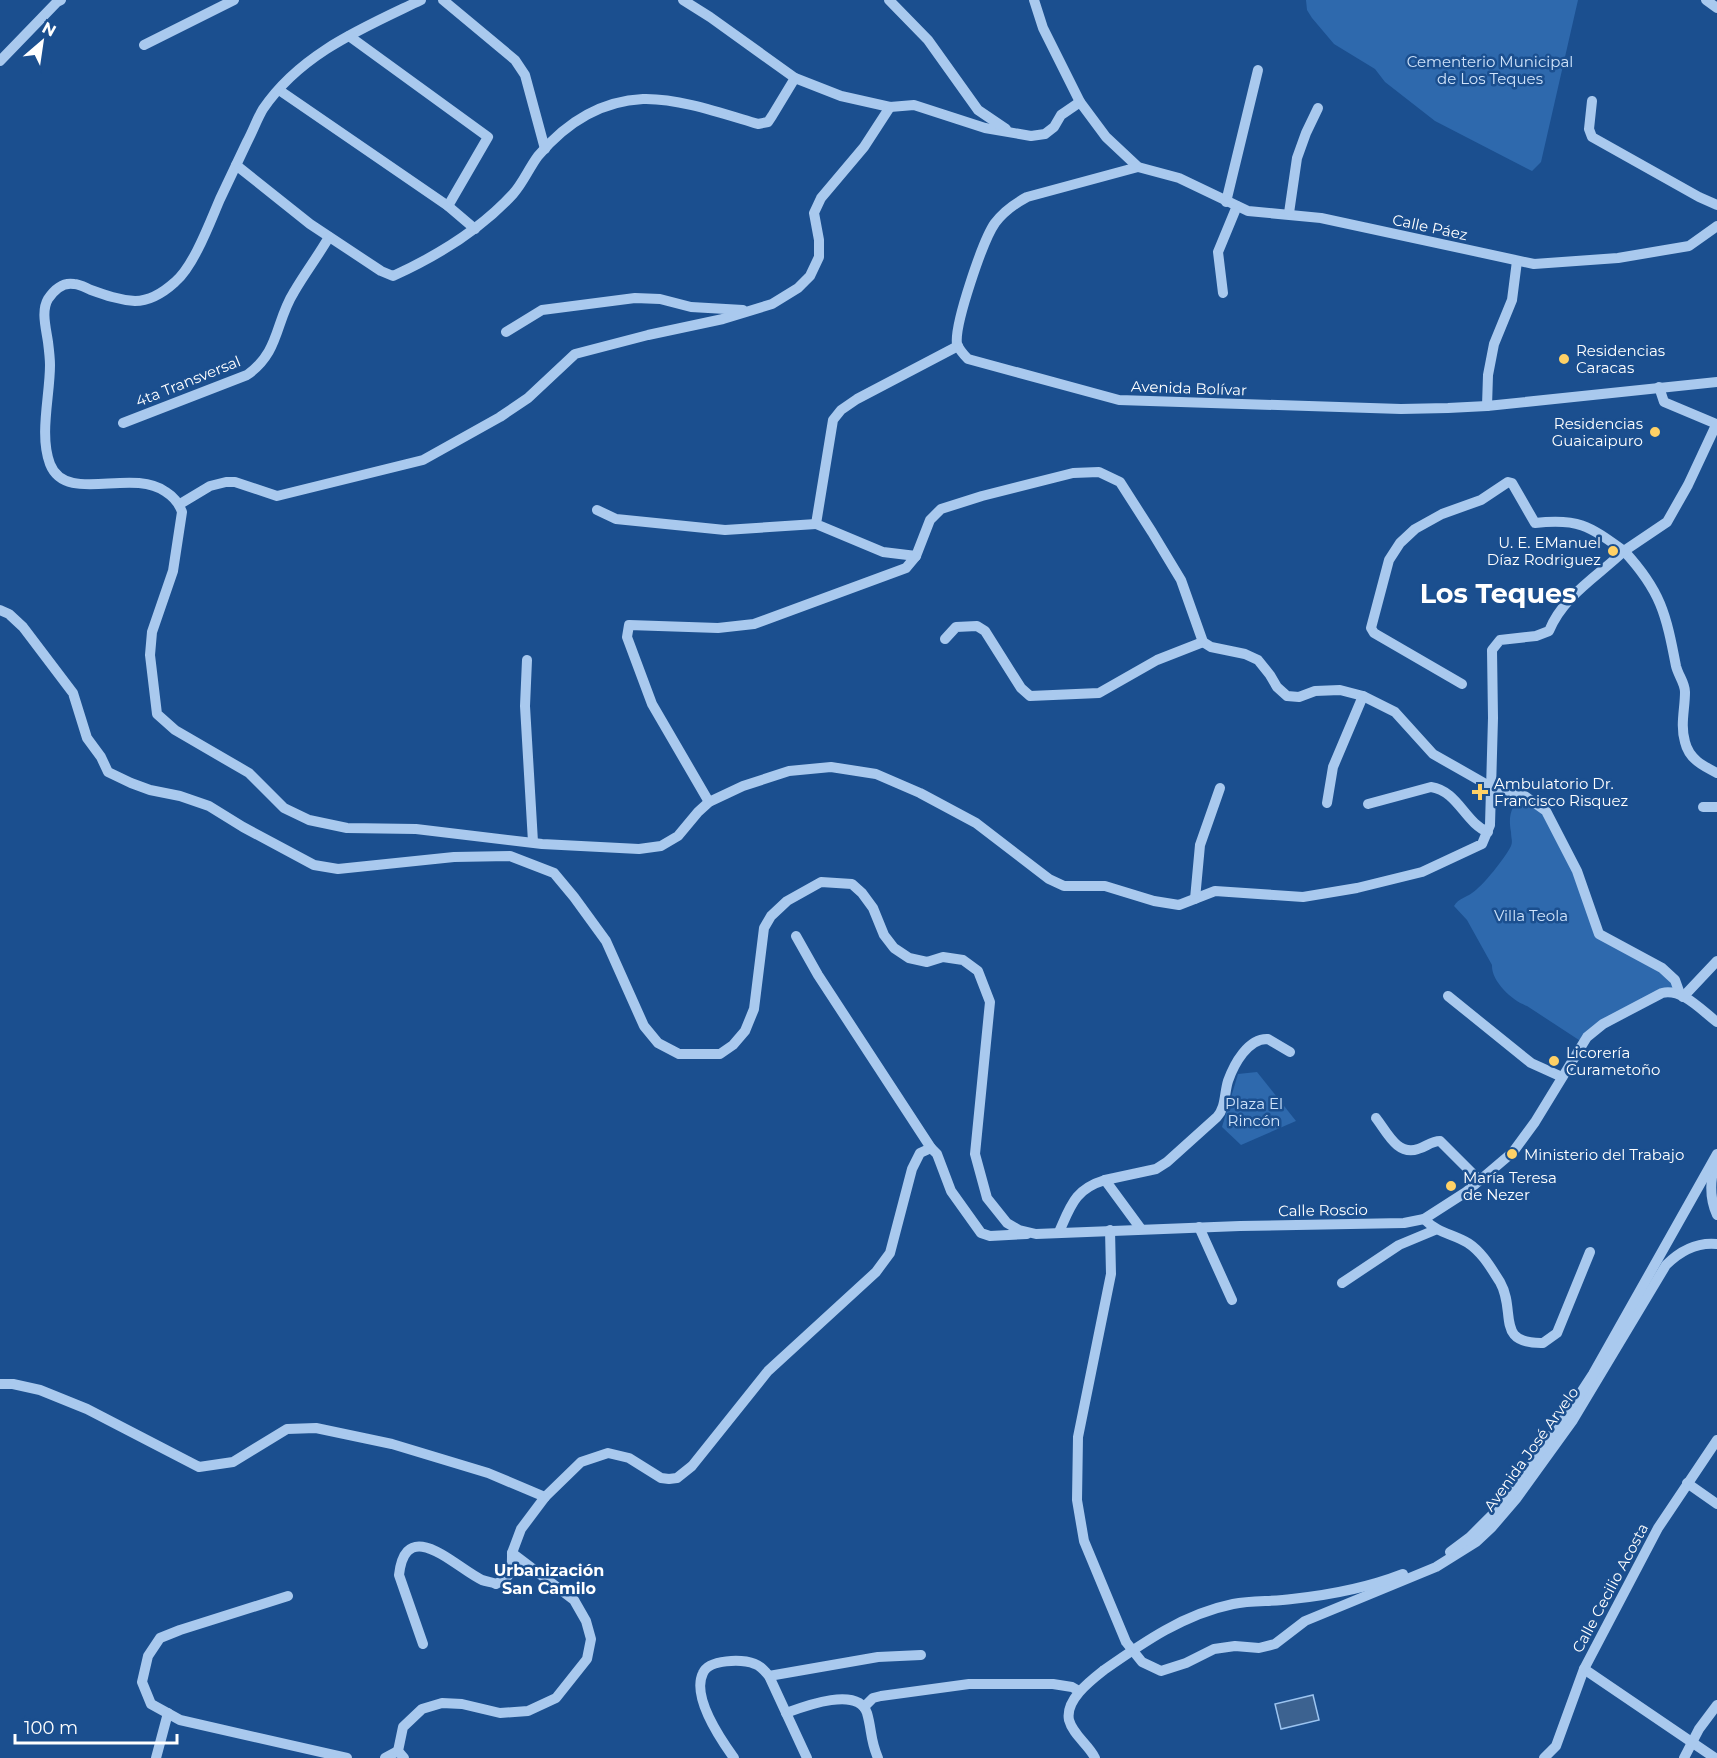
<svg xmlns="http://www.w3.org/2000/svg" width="1717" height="1758" font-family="Montserrat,sans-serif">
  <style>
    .green { fill: #2e69ad }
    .water { fill: #3c6290; stroke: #9cc4f0; stroke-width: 1.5 }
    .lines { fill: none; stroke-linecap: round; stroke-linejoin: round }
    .minor { stroke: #a9c9ee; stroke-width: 10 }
    .poi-dot { fill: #ffd166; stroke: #1b4f8f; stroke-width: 2 }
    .labels { text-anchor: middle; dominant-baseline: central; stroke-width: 5; stroke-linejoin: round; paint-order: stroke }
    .park-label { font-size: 15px; fill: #cfe3fa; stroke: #1b4f8f }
    .street-label { font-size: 15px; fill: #fff; stroke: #1b4f8f }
    .poi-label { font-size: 15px; fill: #fff; stroke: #1b4f8f; text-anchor: start }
    .neighbourhood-label { font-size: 16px; font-weight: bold; fill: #fff; stroke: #1b4f8f }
    .town-label { font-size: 27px; font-weight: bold; fill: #fff; stroke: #1b4f8f }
  </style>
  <rect width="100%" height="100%" fill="#1b4f8f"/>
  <g class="green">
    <polygon points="1306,0 1578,0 1541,162 1532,171 1435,121 1385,82 1375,69 1334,44 1312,18 1307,10"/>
    <path d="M 1522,794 L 1546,811 L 1599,934 L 1662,968 L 1680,994 L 1670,991 L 1582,1042 L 1527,1006 C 1512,1001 1491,981 1492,965 L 1467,920 L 1454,906 C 1459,898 1465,898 1472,893 C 1483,886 1505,858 1511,846 C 1513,841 1511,838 1511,832 C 1508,816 1511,807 1522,794 Z"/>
    <polygon points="1257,1072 1296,1121 1241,1145 1222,1127 1238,1074"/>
  </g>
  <polygon class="water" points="1313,1695 1319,1720 1281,1729 1275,1704"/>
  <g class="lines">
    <g class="minor">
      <path d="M 421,0 C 363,28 301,53 263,109 C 257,119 253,131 247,142 C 238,161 229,180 220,199 C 210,222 194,266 175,282 C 164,292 150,301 135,301 C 119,300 105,295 91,290 C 86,288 80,284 74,284 C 63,282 54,290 48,299 C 41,311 46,328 48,342 C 49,350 50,358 50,365 C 50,396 39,435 50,464 C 66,505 131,467 166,492 C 174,497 179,503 182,512 L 173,571 L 152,632 L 150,655 L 157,714 L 175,730 L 249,773 L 284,808 L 309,820 L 347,828 L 416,829 L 542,844 L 639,849 L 661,846 L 678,836 L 698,812 L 709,802 L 743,786 L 789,771 L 831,767 L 876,774 L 920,793 L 976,823 L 1049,879 L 1064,886 L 1105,886 L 1154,901 L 1179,905 L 1215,891 L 1303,897 L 1357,888 L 1422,872 L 1482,844 L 1490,825 L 1493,718 L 1492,650 L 1500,640 L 1536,636 L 1549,631 C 1563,596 1598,576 1624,551 C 1589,526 1579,518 1535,523 L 1512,483 L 1508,482 L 1481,500 L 1442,514 L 1415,529 L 1400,543 L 1389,560 L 1371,628 L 1374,633 L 1462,684"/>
      <polyline points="443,0 515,60 525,75 545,149"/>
      <polyline points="683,0 710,17 795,78 841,96 890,107 914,105 985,128 1031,136 1045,134 1054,127 1061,115 1080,102"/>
      <polyline points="889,0 928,40 978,110 1006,129"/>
      <polyline points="1034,0 1043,28 1080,102 1106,137 1138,167 1179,178 1248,211 1321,218 1534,264 1618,258 1689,246 1717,226"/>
      <polyline points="1706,0 1717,8"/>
      <polyline points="349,36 488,137 448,206"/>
      <polyline points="144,45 234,0"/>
      <polyline points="0,61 57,2 61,0"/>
      <polyline points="279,90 448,206 475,229"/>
      <polyline points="1592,101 1589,129 1592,137 1699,197 1717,205"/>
      <path d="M 236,165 L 310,224 L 381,271 L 393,276 C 437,256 480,230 513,194 C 523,183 529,168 538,156 C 565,124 600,101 643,99 C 679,98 724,114 758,124 L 768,122 L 772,116 L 795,78"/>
      <path d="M 1138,167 L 1027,197 C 1014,204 1004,211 995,223 C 983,240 954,325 957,344 C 959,349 964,355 968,359 L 1119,400 L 1401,409 L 1448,408 L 1487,406 L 1717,382"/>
      <polyline points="1226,202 1258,70"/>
      <polyline points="1289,213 1297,158 1306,133 1318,108"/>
      <polyline points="1223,293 1218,252 1237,206"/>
      <polyline points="506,332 542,310 635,298 660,299 691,307 743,310"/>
      <polyline points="958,346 857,399 841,410 833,420 816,524 883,552 916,556 930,520 941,509 982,496 1073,473 1099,472 1120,482 1152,532 1181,580 1203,642 1211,647 1245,654 1258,660 1270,675 1277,687 1287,696 1299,697 1315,691 1340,690 1363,696 1395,712 1433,754 1491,787 1522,794 1546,811 1577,871 1599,934 1662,968 1675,980 1680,994"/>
      <path d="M 1659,387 L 1664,402 L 1714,423 L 1716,425 L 1688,485 L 1667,522 L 1624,551 C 1661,591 1666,614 1676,666 C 1678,675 1685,683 1685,692 C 1685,709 1680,725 1685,742 C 1689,759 1703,766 1717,773"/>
      <polyline points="1487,406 1488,375 1494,344 1512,300 1517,261"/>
      <path d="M 123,423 L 247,375 C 280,352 275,322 294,292 C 305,273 318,256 329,237"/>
      <polyline points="180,504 210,486 226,482 235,482 277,496 423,460 500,417 528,398 575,354 648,335 723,319 772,304 798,288 810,276 819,257 819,240 814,213 821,198 864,147 890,107"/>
      <polyline points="597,510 616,519 725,530 816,524"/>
      <path d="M 0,610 L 9,614 L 23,627 L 73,693 L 87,738 L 101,757 L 108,772 L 131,783 L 150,790 L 180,796 L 209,806 L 243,827 L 314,865 L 338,869 L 454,857 L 510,856 L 554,873 L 574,897 L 606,941 L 644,1026 L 658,1043 L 679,1054 L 720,1054 L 733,1045 L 745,1031 L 754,1009 L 764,928 L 771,916 L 787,901 L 821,882 L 852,884 L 862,893 L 873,908 L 884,935 L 894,948 L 909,958 L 927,962 L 943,957 L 963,960 L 978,971 L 990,1002 L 975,1154 L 987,1198 L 1007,1223 L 1019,1230 L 1036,1234 L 1240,1226 L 1404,1223 L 1424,1219 L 1466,1192 L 1513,1152 L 1535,1122 L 1587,1037 L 1603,1024 L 1662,993 C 1682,988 1701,1010 1717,1022"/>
      <polyline points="945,639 956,627 977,626 985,631 1021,688 1030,696 1099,693 1157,660 1203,642"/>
      <polyline points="527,660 525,706 533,842"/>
      <polyline points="709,802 652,704 627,637 629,625 718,628 754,624 906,568 916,556"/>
      <polyline points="1327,803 1333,767 1363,696"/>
      <path d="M 1368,804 L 1431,787 C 1458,791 1465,823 1488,832"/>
      <polyline points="1703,807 1717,807"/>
      <polyline points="1195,899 1200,845 1220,788"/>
      <polyline points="796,936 818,975 931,1148"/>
      <polyline points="1448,996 1531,1063 1562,1077"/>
      <polyline points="1683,997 1717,961"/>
      <path d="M 1376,1118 C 1387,1132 1397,1156 1418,1149 C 1426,1147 1431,1141 1440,1141 L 1479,1180"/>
      <path d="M 1714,1166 C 1710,1183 1710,1200 1717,1215"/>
      <path d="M 1424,1219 C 1439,1234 1451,1233 1468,1243 C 1482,1252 1491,1268 1500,1282 C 1517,1312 1494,1344 1543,1343 L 1557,1333 L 1590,1252"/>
      <polyline points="1199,1227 1232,1300"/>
      <path d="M 1141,1229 L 1105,1180 L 1156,1169 L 1167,1162 L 1217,1117 C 1226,1107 1224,1094 1228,1081 C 1234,1064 1248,1038 1268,1039 L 1290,1052"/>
      <path d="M 1110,1230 L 1111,1274 L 1078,1437 L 1077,1500 L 1084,1541 L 1126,1642 L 1142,1662 L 1161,1671 L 1186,1663 L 1214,1649 L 1235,1646 L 1259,1648 L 1275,1644 L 1305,1621 L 1436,1567 L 1476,1542 L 1492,1527 L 1516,1499 L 1573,1420 L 1666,1265 C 1680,1251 1697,1242 1717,1244"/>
      <path d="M 1059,1232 C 1071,1205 1075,1189 1105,1180"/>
      <polyline points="1342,1283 1399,1245 1435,1230"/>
      <polyline points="0,1384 13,1384 40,1390 87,1409 199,1467 233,1462 287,1429 316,1428 392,1444 488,1473 545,1497"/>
      <polyline points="1687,1483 1717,1504"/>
      <polyline points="1450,1552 1470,1537 1500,1507 1565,1417 1593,1374 1717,1154"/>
      <polyline points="288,1596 180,1630 160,1638 148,1656 142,1682 151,1704 180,1720 347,1758"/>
      <path d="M 423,1644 L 399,1575 C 406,1514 456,1568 482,1580 C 487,1582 492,1582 496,1584 C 513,1576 512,1570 512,1553"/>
      <polyline points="1584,1669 1715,1758"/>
      <polyline points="769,1676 878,1657 921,1655"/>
      <polyline points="864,1707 873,1698 881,1696 969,1684 1053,1684 1072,1687 1079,1691"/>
      <path d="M 786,1713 C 805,1706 858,1686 867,1713 C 872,1730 870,1740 878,1758"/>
      <polyline points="156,1758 168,1713"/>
      <polyline points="385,1758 398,1751"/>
      <polyline points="404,1758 398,1751 403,1727 422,1709 442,1703 462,1704 500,1713 528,1711 556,1698 587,1659 591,1639 586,1621 574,1600 512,1553 521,1529 545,1497 581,1462 608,1453 629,1458 661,1478 669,1479 677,1478 692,1466 768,1371 876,1272 890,1253 912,1169 920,1153 931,1148 937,1154 951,1191 981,1233 990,1236 1027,1234"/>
      <path d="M 734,1758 C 721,1740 691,1697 703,1673 C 709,1659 742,1659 755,1664 C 761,1666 765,1671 769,1676 L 807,1758"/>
      <path d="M 1095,1758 C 1089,1745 1073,1735 1069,1720 C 1065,1700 1090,1681 1104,1670 C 1144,1642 1184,1614 1233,1604 C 1253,1600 1272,1602 1292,1599 C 1330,1595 1367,1588 1403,1574"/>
      <polyline points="1544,1758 1556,1746 1584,1669 1658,1528 1717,1440"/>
      <polyline points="1684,1758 1699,1729 1717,1705"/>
    </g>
  </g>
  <g class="poi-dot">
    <circle cx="1564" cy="359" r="6"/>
    <circle cx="1655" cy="432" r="6"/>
    <circle cx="1613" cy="551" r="6"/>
    <path d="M1477 783h6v6h6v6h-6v6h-6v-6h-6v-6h6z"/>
    <circle cx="1554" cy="1061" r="6"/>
    <circle cx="1512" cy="1154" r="6"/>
    <circle cx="1451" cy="1186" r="6"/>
  </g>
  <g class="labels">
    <g class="park-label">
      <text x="1490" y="61">Cementerio Municipal<tspan x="1490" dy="17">de Los Teques</tspan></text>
      <text x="1531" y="915">Villa Teola</text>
      <text x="1254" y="1103">Plaza El<tspan x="1254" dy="17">Rincón</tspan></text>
    </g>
    <g class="street-label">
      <text transform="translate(1430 227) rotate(12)">Calle Páez</text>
      <text transform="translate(188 381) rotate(-22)">4ta Transversal</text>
      <text transform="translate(1189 388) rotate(2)">Avenida Bolívar</text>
      <text transform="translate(1323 1210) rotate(-1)">Calle Roscio</text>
      <text transform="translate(1531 1449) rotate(-54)">Avenida José Arvelo</text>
      <text transform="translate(1610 1588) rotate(-62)">Calle Cecilio Acosta</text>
    </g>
    <g class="poi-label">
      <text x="1576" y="350">Residencias<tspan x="1576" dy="17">Caracas</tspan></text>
      <text x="1643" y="423" text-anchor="end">Residencias<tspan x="1643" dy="17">Guaicaipuro</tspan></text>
      <text x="1601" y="542" text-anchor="end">U. E. EManuel<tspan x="1601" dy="17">Díaz Rodriguez</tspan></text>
      <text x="1494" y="783">Ambulatorio Dr.<tspan x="1494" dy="17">Francisco Risquez</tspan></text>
      <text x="1566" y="1052">Licorería<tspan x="1566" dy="17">Curametoño</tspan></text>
      <text x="1524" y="1154">Ministerio del Trabajo</text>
      <text x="1463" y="1177">María Teresa<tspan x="1463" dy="17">de Nezer</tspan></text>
    </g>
    <g class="neighbourhood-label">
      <text x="549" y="1570">Urbanización<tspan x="549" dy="18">San Camilo</tspan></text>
    </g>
    <g class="town-label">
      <text x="1498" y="593">Los Teques</text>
    </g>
  </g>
  <g transform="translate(42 42) rotate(29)" stroke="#1b4f8f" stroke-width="4.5" paint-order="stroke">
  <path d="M0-4.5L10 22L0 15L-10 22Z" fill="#ffffff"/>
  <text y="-9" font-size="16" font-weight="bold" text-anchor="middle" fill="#ffffff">N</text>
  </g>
  <path d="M15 1734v9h162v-9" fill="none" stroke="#ffffff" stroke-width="3"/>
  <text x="24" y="1734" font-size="18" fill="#ffffff" stroke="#1b4f8f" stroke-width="4.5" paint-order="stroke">100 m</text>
</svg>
